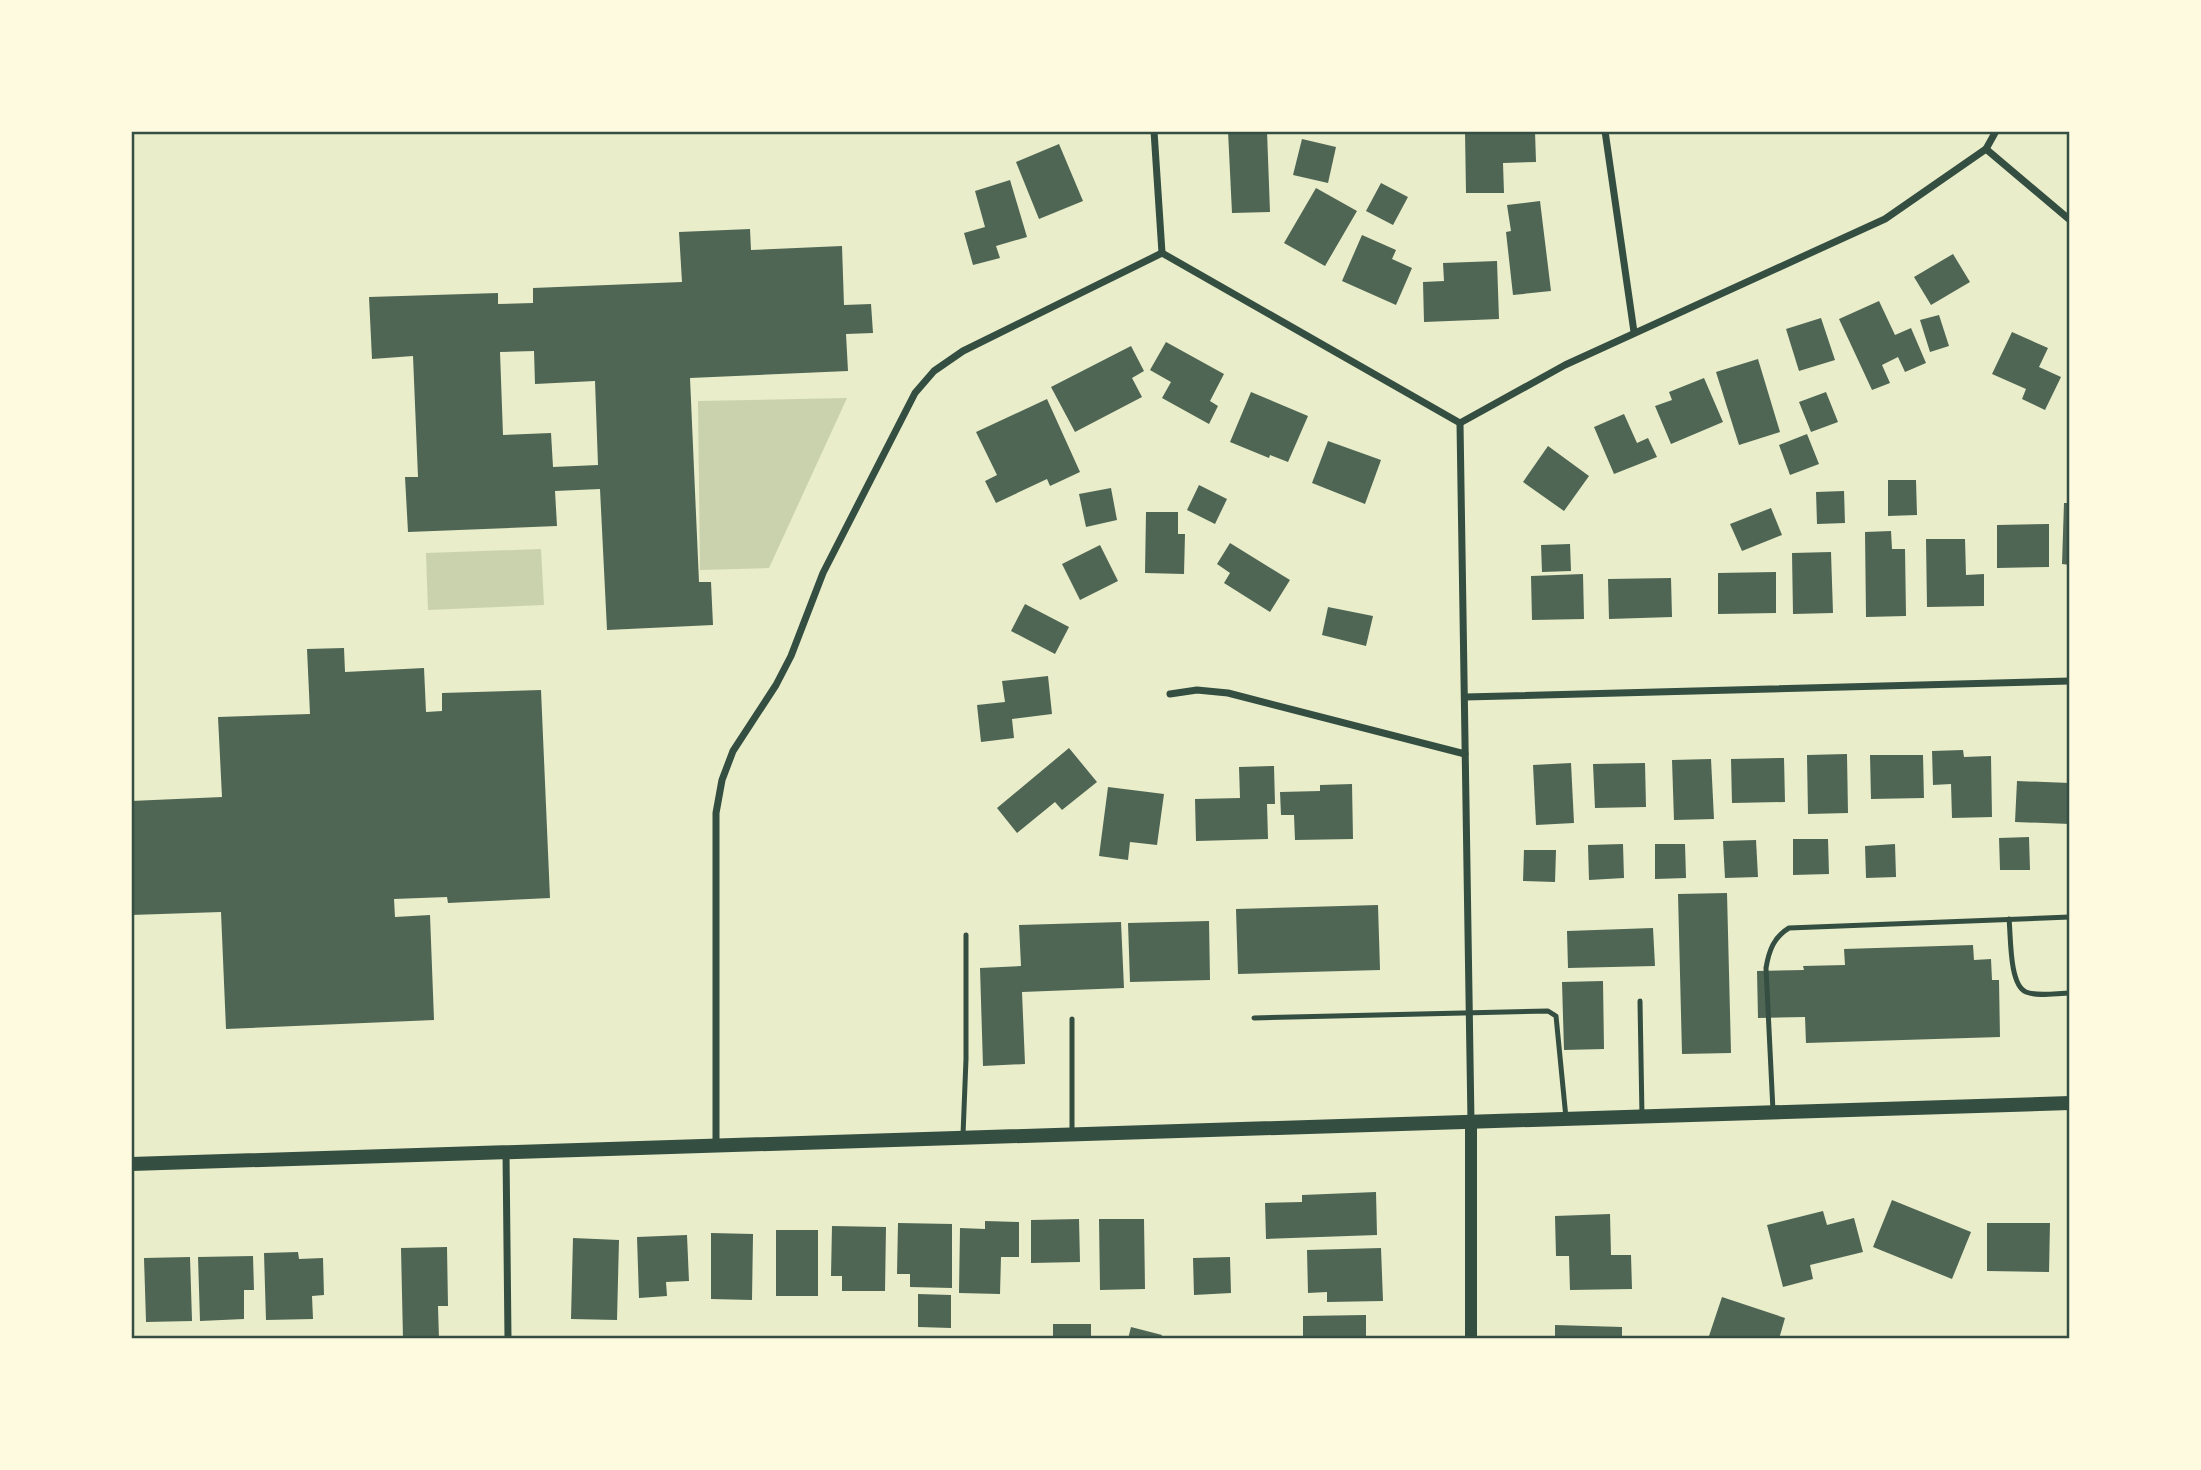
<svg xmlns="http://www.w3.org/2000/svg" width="2201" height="1470" font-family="'Work Sans',sans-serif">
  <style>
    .green { fill: #cad2ad }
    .building { fill: #4f6655; fill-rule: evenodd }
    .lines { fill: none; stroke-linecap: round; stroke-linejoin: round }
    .service { stroke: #344e41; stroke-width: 5 }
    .minor { stroke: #344e41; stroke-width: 7 }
    .tertiary { stroke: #344e41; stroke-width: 12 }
    .secondary { stroke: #344e41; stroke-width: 14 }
    .neatline { fill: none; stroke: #344e41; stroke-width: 2.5 }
  </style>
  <rect width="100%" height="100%" fill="#e9edc9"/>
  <g class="green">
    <polygon points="847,398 769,568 700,570 698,401"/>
    <polygon points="541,549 544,605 428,610 426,553"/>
  </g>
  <g class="building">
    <polygon points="1228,131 1267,131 1270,212 1232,213"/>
    <polygon points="1465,131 1535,131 1536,162 1503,163 1504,193 1466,193"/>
    <polygon points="1302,139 1336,147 1328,183 1293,175"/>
    <polygon points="1059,144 1083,201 1039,219 1016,162"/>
    <polygon points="1010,180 1027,237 996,246 1000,258 973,265 964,233 985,227 975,191"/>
    <polygon points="1381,183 1408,197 1393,225 1366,211"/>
    <polygon points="1316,188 1357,211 1325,266 1284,243"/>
    <polygon points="1540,201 1551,291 1513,295 1506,232 1511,231 1507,205"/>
    <path d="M 750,229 L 751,250 L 842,246 L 844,305 L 871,304 L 873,333 L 846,334 L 848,371 L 690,378 L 699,582 L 711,582 L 713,625 L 607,630 L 600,489 L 555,491 L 557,526 L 408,532 L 405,477 L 418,477 L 413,356 L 372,359 L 369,297 L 498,293 L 498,304 L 533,303 L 533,288 L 682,282 L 679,232 ZM 534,351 L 535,384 L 595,381 L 598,465 L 553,467 L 551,433 L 503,435 L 500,352 Z"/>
    <polygon points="1362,235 1396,250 1392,259 1412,268 1396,305 1342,281"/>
    <polygon points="1953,254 1970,282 1931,305 1914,277"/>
    <polygon points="1497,261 1499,319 1424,322 1423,282 1444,281 1443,263"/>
    <polygon points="1879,301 1895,335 1911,328 1926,363 1905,372 1898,357 1882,365 1890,383 1872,390 1839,319"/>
    <polygon points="1939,315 1949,346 1930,352 1920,320"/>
    <polygon points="1821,318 1835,360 1799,371 1786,329"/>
    <polygon points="2012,332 2048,348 2039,367 2061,377 2045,410 2022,399 2026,389 1992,374"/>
    <polygon points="1166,342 1224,374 1210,401 1218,406 1209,424 1162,398 1171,382 1150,370"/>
    <polygon points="1131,346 1144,371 1132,378 1142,397 1075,432 1051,387"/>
    <polygon points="1758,359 1780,432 1739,445 1716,372"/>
    <polygon points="1704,378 1723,422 1671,444 1655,406 1672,400 1669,392"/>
    <polygon points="1251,392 1308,416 1288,462 1270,455 1269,458 1230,442"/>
    <polygon points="1826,392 1838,422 1811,432 1799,402"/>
    <polygon points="1047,399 1080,472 1050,486 1047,479 996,503 985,481 997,475 976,432"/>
    <polygon points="1624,414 1637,443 1648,438 1657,457 1614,474 1594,427"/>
    <polygon points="1807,434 1819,464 1790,475 1779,445"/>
    <polygon points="1328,441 1381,460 1365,504 1312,483"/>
    <polygon points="1548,446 1589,476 1564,511 1523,482"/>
    <polygon points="1888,480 1916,480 1917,515 1888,516"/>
    <polygon points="1199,485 1227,499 1215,524 1187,510"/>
    <polygon points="1111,488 1117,520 1086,527 1079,494"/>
    <polygon points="1844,491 1845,523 1817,524 1816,492"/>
    <polygon points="2064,503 2070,503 2070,565 2062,564"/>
    <polygon points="1771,508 1782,535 1742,551 1730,524"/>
    <polygon points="1146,512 1178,512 1178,534 1185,534 1184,574 1145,573"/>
    <polygon points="2049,524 2049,567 1997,568 1997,525"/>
    <polygon points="1891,531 1892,549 1905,549 1906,616 1866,617 1865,532"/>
    <polygon points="1926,539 1965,539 1966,575 1984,574 1984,606 1927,607"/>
    <polygon points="1230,543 1290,580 1270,612 1224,583 1230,573 1217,564"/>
    <polygon points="1570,544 1571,571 1542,572 1541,545"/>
    <polygon points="1100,545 1118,581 1080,600 1062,564"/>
    <polygon points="1831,552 1833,613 1793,614 1792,553"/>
    <polygon points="1776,572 1776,613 1718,614 1718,573"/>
    <polygon points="1583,574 1584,619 1532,620 1531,576"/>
    <polygon points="1671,578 1672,617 1609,619 1608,579"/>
    <polygon points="1025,604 1069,627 1055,654 1011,631"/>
    <polygon points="1328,607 1373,616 1366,646 1322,635"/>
    <polygon points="344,648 345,672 424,668 426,712 442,711 442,693 541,690 550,898 448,903 447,897 394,899 395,917 430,915 434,1020 226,1029 221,912 131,915 131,801 222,797 218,717 310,714 307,649"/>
    <polygon points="1048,676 1052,714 1012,719 1014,738 981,742 977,705 1005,702 1002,681"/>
    <polygon points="1069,748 1097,782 1062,810 1055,802 1017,833 997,808"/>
    <polygon points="1963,750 1964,757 1991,756 1992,817 1952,818 1951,784 1933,785 1932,751"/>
    <polygon points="1847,754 1848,813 1808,814 1807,755"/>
    <polygon points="1870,755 1923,755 1924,798 1871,799"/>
    <polygon points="1784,758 1785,802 1732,803 1731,759"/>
    <polygon points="1711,759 1714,819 1674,820 1672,760"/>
    <polygon points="1571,763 1574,823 1536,825 1533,765"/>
    <polygon points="1645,763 1646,807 1595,808 1593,764"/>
    <polygon points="1274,766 1275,804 1267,804 1268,839 1196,841 1195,799 1240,798 1239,767"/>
    <polygon points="2017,781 2070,783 2070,824 2015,822"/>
    <polygon points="1352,784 1353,839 1295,840 1294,815 1281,815 1280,792 1320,791 1320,785"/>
    <polygon points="1108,787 1164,794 1157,845 1130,842 1128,860 1099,856"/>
    <polygon points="2029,837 2030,870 2000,870 1999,838"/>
    <polygon points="1793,839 1828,839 1829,874 1793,875"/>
    <polygon points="1756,840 1758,877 1725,878 1723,841"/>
    <polygon points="1623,844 1624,878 1589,880 1588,845"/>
    <polygon points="1655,844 1685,844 1686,878 1655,879"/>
    <polygon points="1895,844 1896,877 1866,878 1865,846"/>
    <polygon points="1524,850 1556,850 1555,882 1523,881"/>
    <polygon points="1727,893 1731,1053 1682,1054 1678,894"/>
    <polygon points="1378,905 1380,970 1238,974 1236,909"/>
    <polygon points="1209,921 1210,980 1130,982 1128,923"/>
    <polygon points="1121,922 1124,988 1022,992 1025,1064 983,1066 980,968 1021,966 1019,925"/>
    <polygon points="1653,928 1655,966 1568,968 1567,931"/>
    <polygon points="1973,945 1974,960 1991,959 1992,980 1999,980 2000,1037 1806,1043 1805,1017 1758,1018 1757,971 1804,970 1803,966 1845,965 1844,949"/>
    <polygon points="1603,981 1604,1049 1564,1050 1562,982"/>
    <polygon points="1376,1192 1377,1235 1266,1239 1265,1203 1302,1202 1302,1195"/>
    <polygon points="1892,1200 1971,1232 1952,1279 1873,1247"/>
    <polygon points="1823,1211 1827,1225 1854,1218 1863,1252 1810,1265 1813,1279 1783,1287 1767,1225"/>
    <polygon points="1610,1214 1611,1255 1631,1255 1632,1289 1570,1290 1569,1256 1556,1256 1555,1216"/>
    <polygon points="1079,1219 1080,1262 1031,1263 1031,1220"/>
    <polygon points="1099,1219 1144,1219 1145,1289 1100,1290"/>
    <polygon points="985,1221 1019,1222 1019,1257 1001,1257 1000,1294 959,1293 960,1228 985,1229"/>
    <polygon points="898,1223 952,1224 952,1288 910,1287 910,1274 897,1274"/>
    <polygon points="1987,1223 2050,1223 2049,1272 1987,1271"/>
    <polygon points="832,1226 886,1227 885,1291 842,1291 842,1276 831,1276"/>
    <rect x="776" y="1230" width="42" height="66"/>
    <polygon points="711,1233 753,1234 752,1300 711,1299"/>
    <polygon points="687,1235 689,1281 666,1282 667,1296 639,1298 637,1237"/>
    <polygon points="573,1238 619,1240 617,1320 571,1319"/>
    <polygon points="447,1247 448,1306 438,1306 439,1339 403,1339 401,1248"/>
    <polygon points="1381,1248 1383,1301 1327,1302 1327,1292 1308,1293 1307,1250"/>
    <polygon points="298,1252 299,1259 323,1258 324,1295 312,1296 313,1319 266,1320 264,1253"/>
    <polygon points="253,1256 254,1290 244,1290 244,1319 200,1321 198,1257"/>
    <polygon points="190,1257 192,1321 146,1322 144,1258"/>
    <polygon points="1230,1257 1231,1293 1194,1295 1193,1258"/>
    <polygon points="918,1294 951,1295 951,1328 918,1327"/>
    <polygon points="1722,1297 1785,1318 1779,1339 1708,1339"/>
    <polygon points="1366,1315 1366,1339 1303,1339 1303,1316"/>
    <rect x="1053" y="1324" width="38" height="15"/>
    <polygon points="1555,1325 1622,1327 1622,1339 1555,1339"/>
    <polygon points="1131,1327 1162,1335 1160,1339 1128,1339"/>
  </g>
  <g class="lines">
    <g class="service">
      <path d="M 2009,919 C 2011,936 2009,985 2026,992 C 2038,997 2057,993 2070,993"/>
      <polyline points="1640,1001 1642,1116"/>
      <polyline points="1254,1018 1548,1011 1556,1016 1566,1118"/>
      <path d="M 1773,1111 L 1766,968 C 1769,950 1774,937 1789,928 L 2070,917"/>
      <polyline points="1072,1134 1072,1019"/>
      <polyline points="963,1135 966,1059 966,935"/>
    </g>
    <g class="minor">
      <polyline points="1154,131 1162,253"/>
      <polyline points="1605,131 1634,332"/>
      <polyline points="1986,149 2070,220"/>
      <polyline points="1460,423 1471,1122"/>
      <polyline points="1460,423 1565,365 1885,219 1986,149 1996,131"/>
      <polyline points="1170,694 1197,690 1228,693 1465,754"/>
      <polyline points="1465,697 2070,681"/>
      <polyline points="716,1145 716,813 722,780 733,751 776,685 791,656 823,573 915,393 934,371 963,351 1162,253 1460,423"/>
      <polyline points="506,1152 508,1339"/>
    </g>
    <polyline class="tertiary" points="1471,1122 1471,1339"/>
    <polyline class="secondary" points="131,1164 2070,1103"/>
  </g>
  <rect width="2201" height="1470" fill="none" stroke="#fefae0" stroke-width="266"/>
  <rect x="133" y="133" width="1935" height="1204" class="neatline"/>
</svg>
